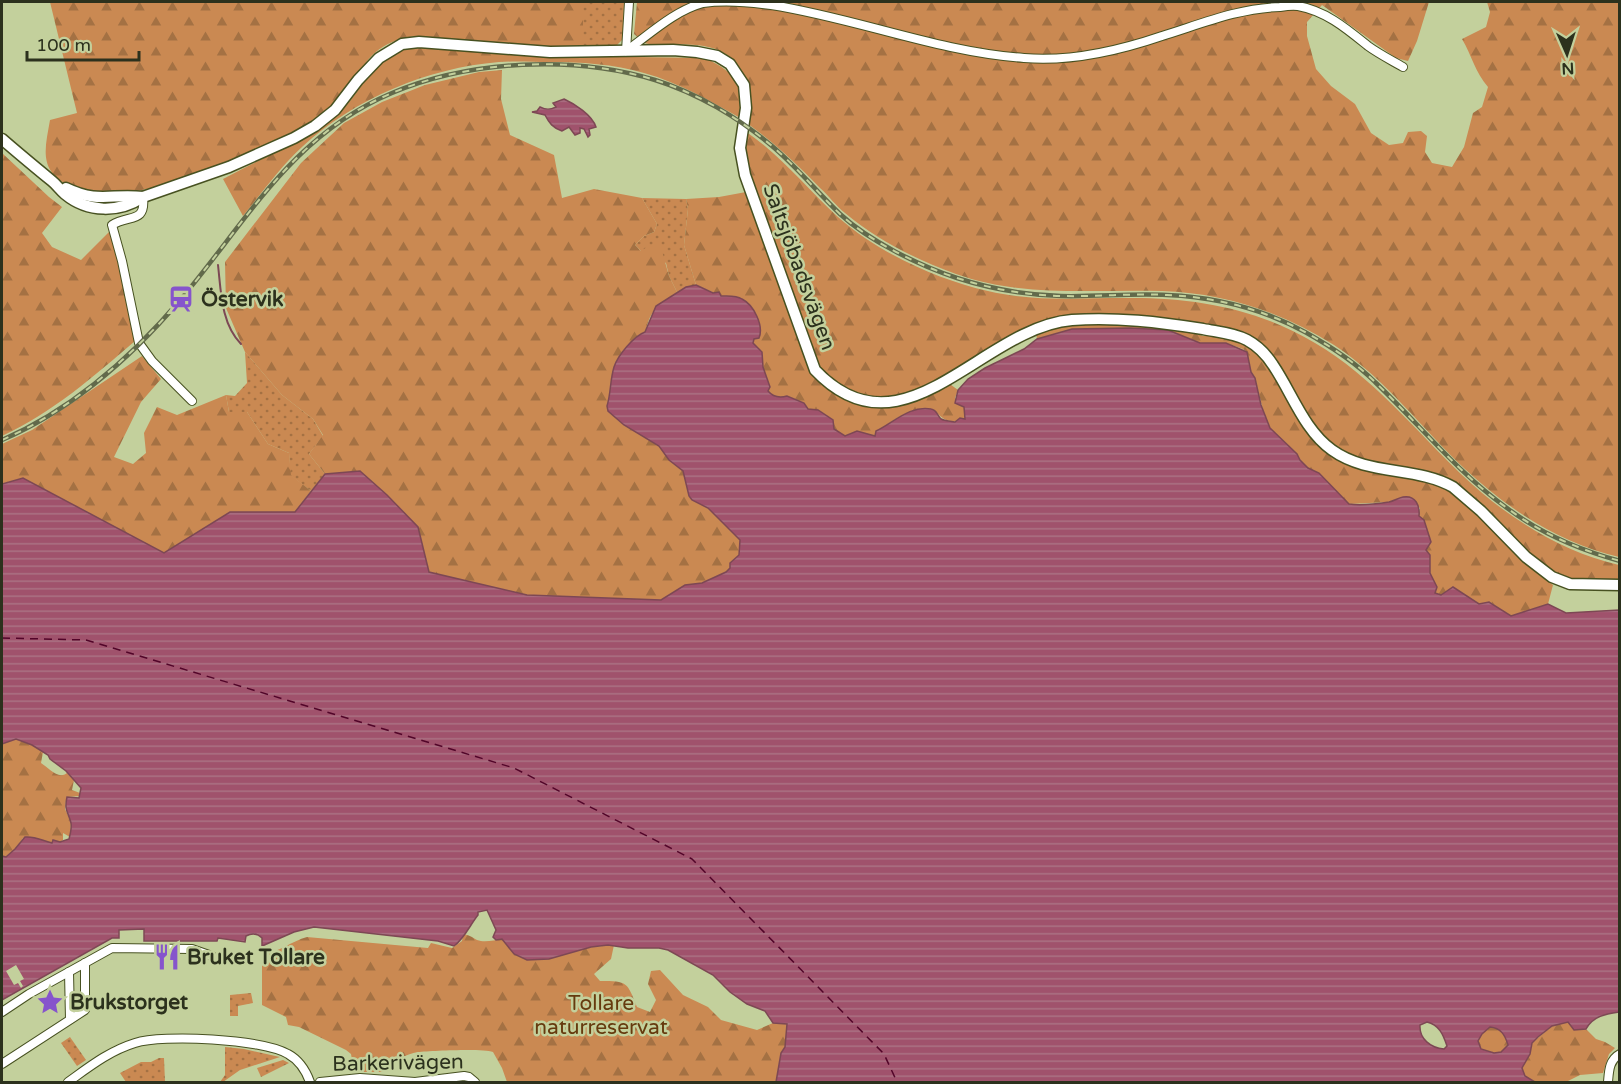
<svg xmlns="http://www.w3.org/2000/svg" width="1621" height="1084" font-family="'Varela Round',sans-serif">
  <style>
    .green { fill: url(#green-dots) }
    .forest { fill: url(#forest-firs) }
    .water { fill: url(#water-rules); stroke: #7d4854; stroke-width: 1.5; fill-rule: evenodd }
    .pier { fill: #c3d09c }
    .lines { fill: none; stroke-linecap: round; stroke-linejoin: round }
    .stream { stroke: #7d4854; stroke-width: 2 }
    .ferry { stroke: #520529; stroke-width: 1.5; stroke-dasharray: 8 6; stroke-linecap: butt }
    .minor-casing { stroke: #475121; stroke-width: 10 }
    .tertiary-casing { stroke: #475121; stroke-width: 13 }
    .minor { stroke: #fff; stroke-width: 8 }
    .tertiary { stroke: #fff; stroke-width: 10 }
    .rail-casing { stroke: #626a4b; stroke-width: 4.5 }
    .rail { stroke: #c3d09c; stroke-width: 2; stroke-dasharray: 7; stroke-linecap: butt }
    .labels { text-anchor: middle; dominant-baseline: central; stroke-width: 5; stroke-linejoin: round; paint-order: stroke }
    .street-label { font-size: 21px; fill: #2c311d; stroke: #c3d09c }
    .poi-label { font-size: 21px; font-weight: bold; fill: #2c311d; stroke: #c3d09c; text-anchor: start }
    .park-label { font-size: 21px; fill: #663a0e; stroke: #c3d09c }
  </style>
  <defs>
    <pattern id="green-dots" width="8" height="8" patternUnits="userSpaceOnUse" patternTransform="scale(1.5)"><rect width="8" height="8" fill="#ca8952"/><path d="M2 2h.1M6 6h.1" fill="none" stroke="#a47143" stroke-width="1.8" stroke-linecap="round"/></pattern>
    <pattern id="forest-firs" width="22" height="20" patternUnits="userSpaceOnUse" patternTransform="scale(1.5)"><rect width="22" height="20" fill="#ca8952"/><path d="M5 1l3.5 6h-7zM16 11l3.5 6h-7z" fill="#a47143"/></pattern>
    <pattern id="water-rules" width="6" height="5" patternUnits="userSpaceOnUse" patternTransform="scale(1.5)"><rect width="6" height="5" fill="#a0526c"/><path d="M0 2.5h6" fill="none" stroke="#aa7384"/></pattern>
  </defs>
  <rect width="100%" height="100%" fill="#c3d09c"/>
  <g class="green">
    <polygon points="583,2 624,2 623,39 617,45 583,47"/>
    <polygon points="642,198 686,199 688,209 684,245 696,285 686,287 678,294 669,276 666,263 641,251 635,245 644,236 654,232 657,224"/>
    <polygon points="245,352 282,395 313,419 323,436 309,454 325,474 311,491 290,475 289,453 268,444 247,412 229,412 226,395 235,396 247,383"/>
    <polygon points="251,993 253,1003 238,1006 238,1016 230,1016 230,995"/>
    <polygon points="70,1037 86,1060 77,1066 61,1043"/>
    <polygon points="225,1047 244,1049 280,1057 240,1070 223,1082 220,1082 225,1075"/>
    <polygon points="159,1058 164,1058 165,1082 126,1082 120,1073 141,1062 151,1062"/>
    <polygon points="283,1060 289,1063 261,1077 257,1068"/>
  </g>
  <g class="forest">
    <path d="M 50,2 L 583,2 L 583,47 L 550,48 L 416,36 C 361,44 366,75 332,106 C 295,141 170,189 119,194 C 104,195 83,192 70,186 C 38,171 45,149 50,120 L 77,113 Z"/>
    <path d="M 637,2 L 1429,2 L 1417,41 L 1408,61 L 1396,58 L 1322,5 L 1307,22 L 1307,36 L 1316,69 L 1331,86 L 1355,104 L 1371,133 L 1389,145 L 1403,143 L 1408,132 L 1421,131 L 1427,136 L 1425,152 L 1432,163 L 1452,167 L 1464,147 L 1473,113 L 1482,107 L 1488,87 C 1475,72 1472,56 1462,39 L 1486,27 L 1490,12 L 1487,2 L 1619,2 L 1619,557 C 1562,544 1509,510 1466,470 C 1422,429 1386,379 1334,345 C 1282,312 1224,293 1162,291 C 1092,289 1023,298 956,274 C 917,260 877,240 845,213 C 836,206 829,196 820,188 C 798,165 775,143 748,124 C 753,107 752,91 744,75 C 726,41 696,45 663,44 C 658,44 649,45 645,43 C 641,42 637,36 634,34 Z"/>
    <path d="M 416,45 L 564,56 L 705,58 C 740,75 740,83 742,119 C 710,101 680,83 644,73 C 614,64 580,62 549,62 C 533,62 516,61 499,62 C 428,68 355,98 302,147 C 280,167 262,193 243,216 L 223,179 C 260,159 301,142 335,116 C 357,99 369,67 390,54 C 396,49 408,48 416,45 Z"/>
    <path d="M 502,70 L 501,99 L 510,135 L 554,155 L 562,198 L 594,189 L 642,198 L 657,224 L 654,232 L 644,236 L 635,245 L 641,251 L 647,247 L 660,244 L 669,276 L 678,294 C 661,301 648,312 646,332 C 633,336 618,355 614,367 C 610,380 611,393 607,406 L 608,411 L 624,425 L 659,446 L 669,460 L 683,471 L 689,496 L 692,500 L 708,508 L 741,540 L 739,555 L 730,563 L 730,568 L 726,572 L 702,583 L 685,585 L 661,600 L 527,595 L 429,572 L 418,527 L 387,495 L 360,471 L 325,474 L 309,454 L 323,435 L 313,419 L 282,395 L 245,352 L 226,308 L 225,262 L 301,163 L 344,123 L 382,102 L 425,85 L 479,72 Z"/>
    <path d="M 745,131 C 781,155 807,189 838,217 C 877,252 938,280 988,291 C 1034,302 1078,298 1125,298 C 1192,297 1257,308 1315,343 C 1373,377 1414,429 1462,475 C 1505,516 1561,552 1619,565 L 1619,580 L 1564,578 L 1539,563 L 1468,494 L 1357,459 L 1323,437 L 1313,425 L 1273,355 L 1258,340 L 1243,332 L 1163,318 L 1124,315 L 1071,315 L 1053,318 L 1034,324 L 909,395 L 891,399 L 853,393 L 818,368 L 745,159 Z"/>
    <path d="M 2,153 L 49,197 L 62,207 L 42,233 L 52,247 L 81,260 L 110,231 L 116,249 L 135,341 C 93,377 52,413 2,436 Z"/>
    <path d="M 746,192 L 811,373 C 838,405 881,417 919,399 C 929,394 938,387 947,382 L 958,390 L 955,398 L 964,406 L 966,419 C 938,427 941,409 929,409 C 914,408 898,416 887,425 C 883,428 880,433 876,435 C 871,438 869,434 864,433 C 858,432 850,435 845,436 L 834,429 L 833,420 L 818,410 L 808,409 L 804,403 L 787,396 C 780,398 773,397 768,391 L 770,387 L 763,367 L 762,352 L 753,343 L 749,304 L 738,297 L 721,296 L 696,285 L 684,245 L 688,209 L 686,199 L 719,197 Z"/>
    <path d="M 1100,322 L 1178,328 L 1203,336 L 1222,336 L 1247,343 L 1268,365 L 1307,433 L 1320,446 L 1434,482 L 1451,489 L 1538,574 L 1553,585 L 1548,604 L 1511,617 L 1490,602 L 1479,604 L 1453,588 L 1441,595 L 1434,593 L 1437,587 L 1430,573 L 1430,556 L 1426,550 C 1428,536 1430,526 1419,516 L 1420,508 L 1404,497 L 1389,502 L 1349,504 L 1319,473 L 1308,468 L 1300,460 L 1297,454 L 1270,428 L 1266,422 L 1255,378 L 1251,372 L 1247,352 L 1243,349 L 1226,343 L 1200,343 L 1168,330 L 1130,328 L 1072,329 L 1037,339 L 1036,333 L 1052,326 Z"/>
    <polygon points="142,356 161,379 141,402 114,457 133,464 146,453 144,433 157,407 177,415 226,395 229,412 247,412 268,444 289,453 291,475 311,491 295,512 230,512 164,553 23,478 2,484 2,444 32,430"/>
    <path d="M 16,739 L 32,745 L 43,752 L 41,763 C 49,768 58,780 67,773 L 74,780 L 72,790 L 80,793 L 80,796 L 68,797 L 66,800 L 65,809 L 71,822 L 70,837 L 63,833 L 63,840 L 60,842 L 53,840 L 51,843 C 41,841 34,835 23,838 L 15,850 L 6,857 L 2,856 L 2,744 Z"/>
    <path d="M 463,934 C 469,935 472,937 477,940 C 485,943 494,940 502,939 L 514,954 L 527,960 L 549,959 L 591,947 L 614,945 L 611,959 L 594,974 L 600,981 C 628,981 627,982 637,1007 L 650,1012 L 656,1000 L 648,984 L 651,971 L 660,970 L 683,995 L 708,1007 L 721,1020 L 757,1030 L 773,1023 L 787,1024 L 785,1047 L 781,1053 L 776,1082 L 507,1082 L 502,1068 L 493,1052 C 482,1048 431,1051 418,1052 C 406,1054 392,1061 387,1072 L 354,1072 L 351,1054 L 346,1050 L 299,1027 L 288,1025 L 286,1017 L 262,1005 L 262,954 C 278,953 292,941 307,937 L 428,948 L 431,943 L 452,948 L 462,941 Z"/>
    <polygon points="1561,1022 1568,1022 1579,1030 1586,1029 1596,1039 1605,1042 1615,1048 1609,1054 1603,1073 1580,1075 1566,1082 1535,1082 1525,1076 1522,1068 1530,1054 1532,1043 1552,1026"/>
    <path d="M 1490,1027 C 1501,1027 1505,1035 1508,1045 L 1501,1052 L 1494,1053 L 1481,1049 L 1478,1042 L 1481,1034 Z"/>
  </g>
  <g class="water">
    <path d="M 564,99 C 575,104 592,115 596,127 L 589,129 L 590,135 L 588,137 L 584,129 L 580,128 L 580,133 L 575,135 L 569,127 L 562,131 C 553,128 549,123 545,115 L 532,112 L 537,111 L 540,107 C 546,110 550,110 556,107 L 553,103 Z"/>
    <path d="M 696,285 L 713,293 L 719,292 L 721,296 C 728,296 736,295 742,299 C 754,305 764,326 759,338 L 754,339 L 753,343 L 762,352 L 763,367 L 770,387 L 768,391 C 773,397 780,398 787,396 L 804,403 L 808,409 L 818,410 L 833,420 L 834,429 L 845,436 L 857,431 L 875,436 L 876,431 C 893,423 910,405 931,409 C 937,410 937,415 941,419 C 945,421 951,421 955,422 L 960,418 L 965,419 L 964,407 L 955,403 L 958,390 L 968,379 L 985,368 L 1024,349 L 1037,339 L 1072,329 L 1130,328 L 1168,330 L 1200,343 L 1226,343 L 1247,352 L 1251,372 L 1255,378 L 1261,405 L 1270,428 L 1297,454 L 1300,460 L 1308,468 L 1319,473 L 1349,504 C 1362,506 1376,504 1389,502 C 1394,501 1398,498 1403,497 C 1416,495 1420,506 1419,516 L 1424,520 L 1431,542 L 1426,550 L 1430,555 L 1430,573 L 1437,587 L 1435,593 L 1441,595 L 1453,587 L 1479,604 L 1489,602 L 1511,616 L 1548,604 L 1566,613 L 1619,610 L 1619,1012 C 1606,1014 1593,1016 1586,1029 L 1574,1030 L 1568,1022 L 1552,1026 L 1538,1037 L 1532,1043 L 1530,1054 L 1522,1068 L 1525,1076 L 1535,1082 L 776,1082 L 781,1053 L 785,1047 L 787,1024 L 773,1023 L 765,1011 L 747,1004 L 730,992 L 713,975 L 668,950 L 659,948 L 628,948 L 608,945 L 591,947 L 549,959 L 527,960 L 514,954 L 502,939 L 496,940 L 493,937 L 496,930 L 487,910 L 478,912 L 478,915 C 470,925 464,939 454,946 L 438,941 L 314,927 L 294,932 L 262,946 L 262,938 C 257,933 252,933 246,936 L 245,942 L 218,938 L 217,941 L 144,941 L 144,929 L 119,930 L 119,938 L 112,938 L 2,1000 L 2,856 L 6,857 L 15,849 L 25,837 C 36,836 42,841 52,843 L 53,840 L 60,842 L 69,839 C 70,835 72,828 71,823 C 68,811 64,811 67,797 L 79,798 L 81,788 L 66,771 L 50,759 L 48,755 L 32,745 L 16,739 L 2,744 L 2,484 L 23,478 L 164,553 L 230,512 L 295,512 L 325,474 L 360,471 L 387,495 L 418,527 L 429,572 L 527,595 L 661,600 L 685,585 L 702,583 L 726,572 L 730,568 L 730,563 L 739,555 L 740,540 L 708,508 L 692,500 L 689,496 L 683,471 L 669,460 L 659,446 L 624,425 L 608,411 L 607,406 C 611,393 610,380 614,367 C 618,355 634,336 645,332 L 656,306 L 686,287 ZM 1427,1022 C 1439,1025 1443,1034 1447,1046 L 1444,1049 C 1431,1048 1419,1039 1420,1025 ZM 1490,1027 C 1501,1028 1505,1035 1508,1045 L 1501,1052 L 1494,1053 L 1481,1049 L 1478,1041 L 1482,1034 Z"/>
  </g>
  <polygon class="pier" points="16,965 24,979 20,981 23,986 21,988 18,983 14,985 6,971"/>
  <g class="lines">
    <path class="stream" d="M 218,265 C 221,291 221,324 241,344"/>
    <polyline class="ferry" points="2,638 86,640 514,768 692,859 884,1054 897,1082"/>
    <g class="minor-casing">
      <g id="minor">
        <path d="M 626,51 C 650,34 674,11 703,3 C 725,0 749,2 771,5 C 856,18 938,52 1024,58 C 1070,62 1118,51 1162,36 C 1201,24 1239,8 1280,7 C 1286,6 1292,5 1298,6 C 1326,11 1347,29 1368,46 C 1379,54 1391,60 1403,67"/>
        <polyline points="626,51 629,2"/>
        <path d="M 143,197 C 146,224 129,214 112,225 L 122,261 L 139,343 L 152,361 L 192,401"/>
        <polyline points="69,972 70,1019"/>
        <polyline points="2,1012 29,994 112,948 192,949 212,956"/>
        <polyline points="2,1064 85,1010 85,963"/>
        <path d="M 68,1082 C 89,1067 109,1051 135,1043 C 163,1034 262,1039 288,1054 C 299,1060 306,1071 310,1082"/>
        <polyline points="320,1082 360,1078 415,1082 464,1076 469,1077 475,1082"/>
        <path d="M 1608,1082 C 1609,1071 1609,1060 1620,1054"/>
      </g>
    </g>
    <g class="tertiary-casing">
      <g id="tertiary">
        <path d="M 2,139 C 18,153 35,167 52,181 C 57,185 60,190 65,194 C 88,213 119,213 143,197 L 229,167 L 294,138 L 315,126 L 335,110 L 358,80 L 379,58 L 402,44 L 419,42 L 550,52 L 673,50 L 697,52 L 717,56 L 730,64 L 744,85 L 746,108 L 740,148 L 745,175 L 815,370 C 903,463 982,327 1072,320 C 1117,317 1159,322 1203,329 C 1218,332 1234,333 1247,340 C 1258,346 1266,354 1273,365 C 1292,393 1304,430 1332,450 C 1368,476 1416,466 1453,487 L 1481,511 L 1526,557 L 1552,577 L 1570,584 L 1620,585"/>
        <path d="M 66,188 C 99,204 112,193 143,197"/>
      </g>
    </g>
    <use href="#minor" class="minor"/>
    <use href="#tertiary" class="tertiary"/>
    <g class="rail-casing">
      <path id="rail" d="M 2,440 C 71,410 132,357 181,299 C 247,221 292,135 392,93 C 470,60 574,55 655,80 C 697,93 739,118 772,146 C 797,167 817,192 840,214 C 869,241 920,266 957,278 C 991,289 1026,295 1061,296 C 1096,297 1132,293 1167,295 C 1215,297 1263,309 1305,332 C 1330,346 1355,362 1375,382 C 1419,424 1458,473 1507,508 C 1540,533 1580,550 1620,561"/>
    </g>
    <use href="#rail" class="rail"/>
  </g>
  <defs>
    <g id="station-bare" transform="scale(2.07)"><path d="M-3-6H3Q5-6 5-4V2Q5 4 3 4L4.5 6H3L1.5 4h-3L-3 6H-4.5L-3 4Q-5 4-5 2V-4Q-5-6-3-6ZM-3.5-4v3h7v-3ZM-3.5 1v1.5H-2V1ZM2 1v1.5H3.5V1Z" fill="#8654cc" stroke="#c3d09c" stroke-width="2.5" paint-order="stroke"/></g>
    <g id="restaurant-bare" transform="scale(2.07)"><path d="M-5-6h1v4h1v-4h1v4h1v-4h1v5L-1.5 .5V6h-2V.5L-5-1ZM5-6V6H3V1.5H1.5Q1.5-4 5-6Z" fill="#8654cc" stroke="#c3d09c" stroke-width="2.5" paint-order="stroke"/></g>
    <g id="sight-bare" transform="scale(2.07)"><path d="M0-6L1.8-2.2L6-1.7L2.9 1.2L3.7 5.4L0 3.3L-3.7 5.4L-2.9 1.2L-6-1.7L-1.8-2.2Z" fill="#8654cc" stroke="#c3d09c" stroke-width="2.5" paint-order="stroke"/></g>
  </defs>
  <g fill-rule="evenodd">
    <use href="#station-bare" x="181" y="299"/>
    <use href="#restaurant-bare" x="167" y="957"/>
    <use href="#sight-bare" x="50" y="1002"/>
  </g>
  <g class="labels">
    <g class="street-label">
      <text transform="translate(799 267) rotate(70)">Saltsjöbadsvägen</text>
      <text transform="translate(398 1063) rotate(-1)">Barkerivägen</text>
    </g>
    <g class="poi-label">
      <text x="201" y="299">Östervik</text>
      <text x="187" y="957">Bruket Tollare</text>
      <text x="70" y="1002">Brukstorget</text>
    </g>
    <g class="park-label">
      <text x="601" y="1003">Tollare<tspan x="601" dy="24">naturreservat</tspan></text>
    </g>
  </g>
  <rect width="1621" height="1084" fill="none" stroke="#2c311d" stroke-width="6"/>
  <g transform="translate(1567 54) rotate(177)" stroke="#c3d09c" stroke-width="4.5" paint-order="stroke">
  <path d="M0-4.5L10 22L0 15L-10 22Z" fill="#2c311d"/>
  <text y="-9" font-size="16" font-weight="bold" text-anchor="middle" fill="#2c311d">N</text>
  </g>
  <path d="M27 51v9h112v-9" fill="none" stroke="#2c311d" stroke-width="3"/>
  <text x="36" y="51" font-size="18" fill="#2c311d" stroke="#c3d09c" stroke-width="4.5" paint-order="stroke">100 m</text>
</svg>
